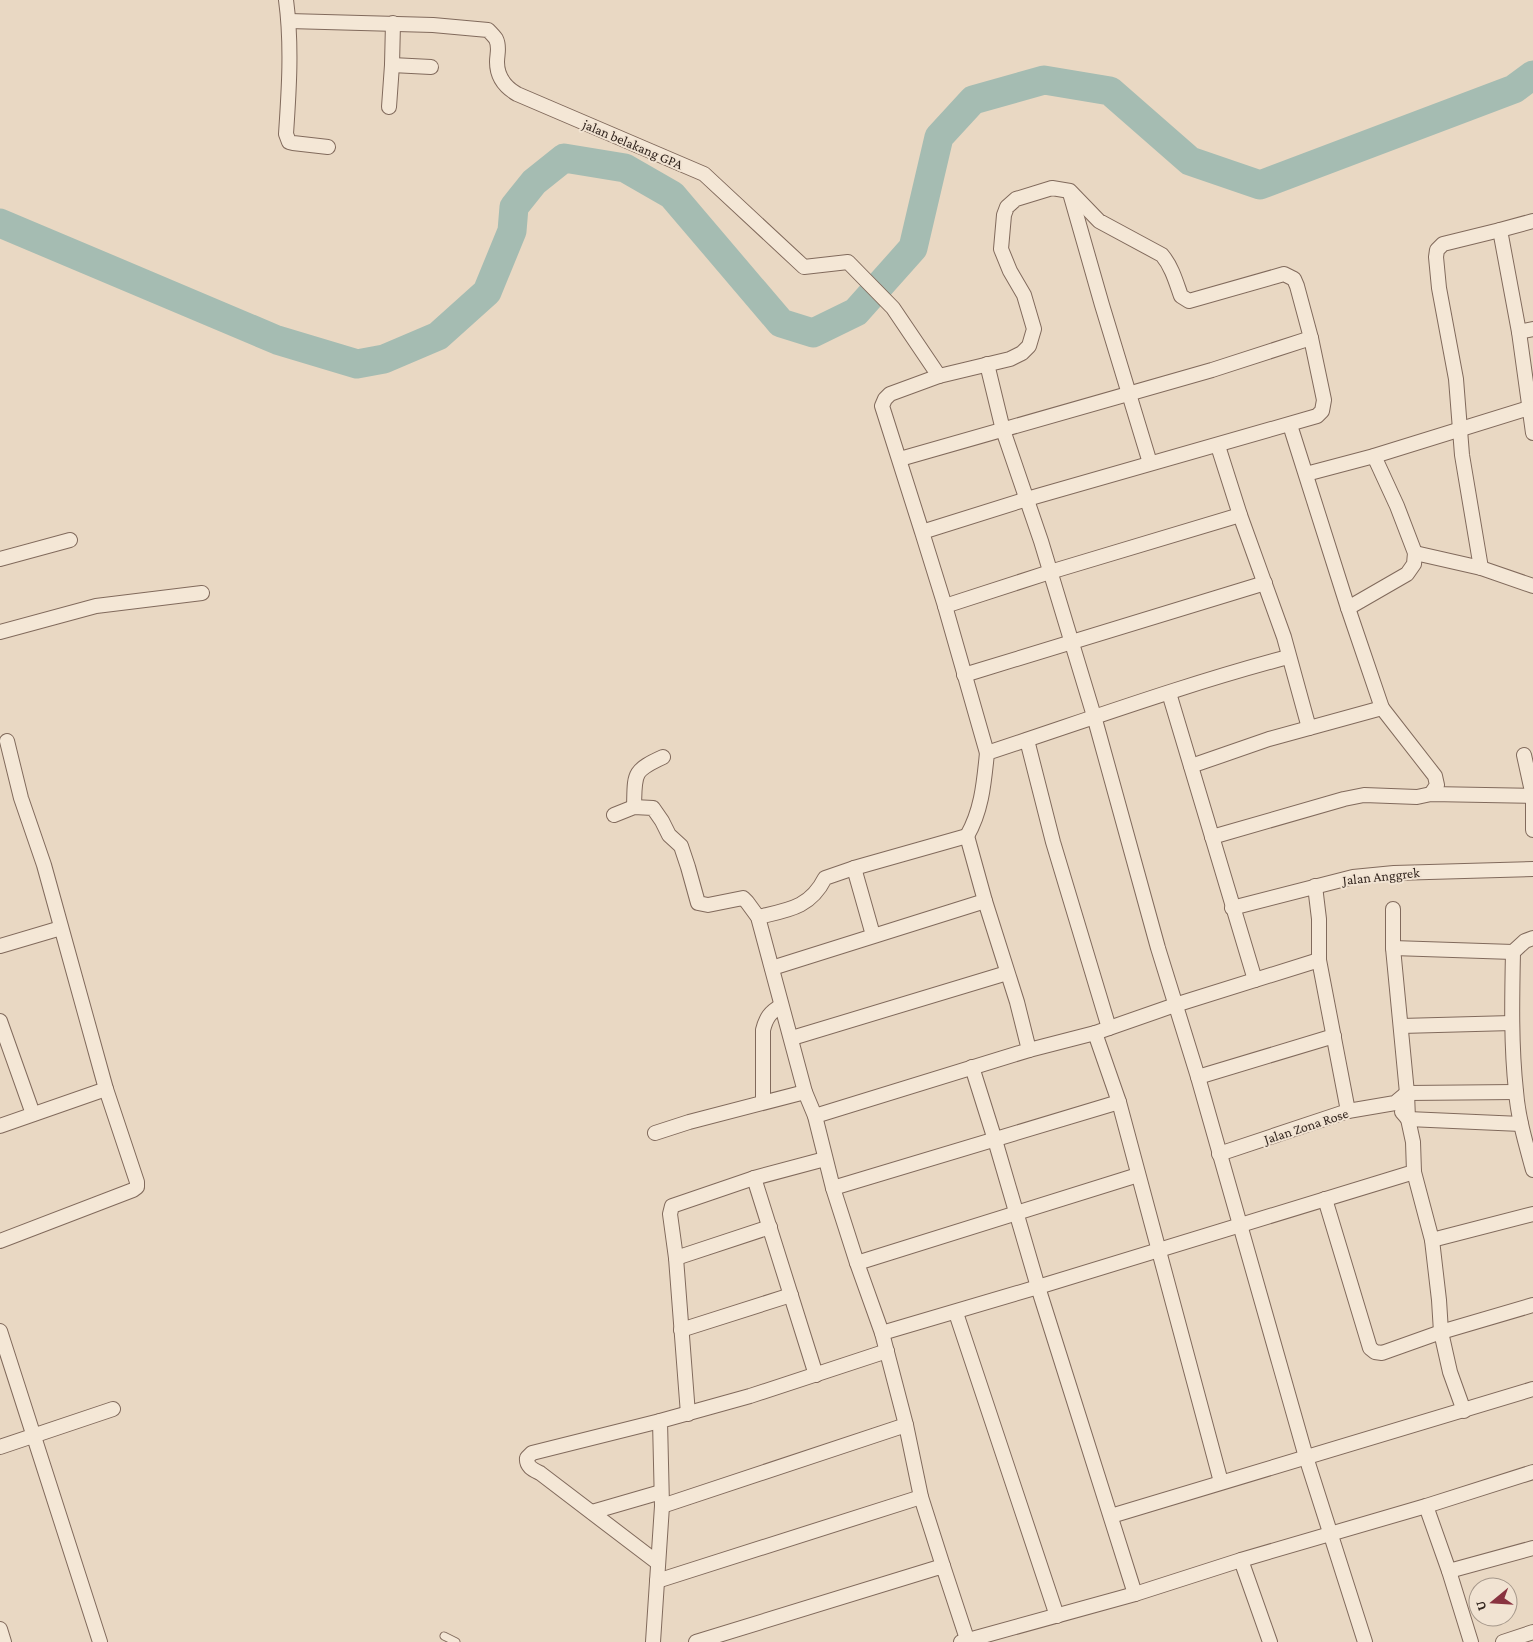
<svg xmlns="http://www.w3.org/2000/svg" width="1533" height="1642" font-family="'Crimson Pro',serif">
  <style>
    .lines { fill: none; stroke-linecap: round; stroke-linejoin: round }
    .river { stroke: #a5bcb2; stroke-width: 29 }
    .service-casing { stroke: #816a5c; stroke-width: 9 }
    .minor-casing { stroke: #816a5c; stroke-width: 16 }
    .service { stroke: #f4e7d6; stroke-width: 7 }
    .minor { stroke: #f4e7d6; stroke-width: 14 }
    .labels { text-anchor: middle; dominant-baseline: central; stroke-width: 4; stroke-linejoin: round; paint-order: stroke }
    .street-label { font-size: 14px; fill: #32251e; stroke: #f1e3d2 }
  </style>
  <rect width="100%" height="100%" fill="#e9d8c3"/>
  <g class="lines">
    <polyline class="river" points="0,223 277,340 357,364 384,359 438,336 487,292 512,231 514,207 534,182 564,158 625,168 672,195 781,323 813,333 856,312 913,248 939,137 973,100 1044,80 1110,91 1190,161 1260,185 1514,89 1533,75"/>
    <g class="service-casing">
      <polyline id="service" points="444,1636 456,1642"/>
    </g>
    <g class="minor-casing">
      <g id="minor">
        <path d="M 286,0 C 292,44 289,90 286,134 L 289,142 L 293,143 L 328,147"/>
        <path d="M 289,21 L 433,25 L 488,30 C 491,33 494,36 496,39 C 500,47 497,54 497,62 C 497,77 505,87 517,94 L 704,174 L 804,267 L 848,262 L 893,308 L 939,376"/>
        <polyline points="392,65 431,67"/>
        <polyline points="389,107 392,65 393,23"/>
        <polyline points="1070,193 1102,305 1150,463"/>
        <polyline points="1533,221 1500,230 1519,332 1533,433"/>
        <polyline points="1519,332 1533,329"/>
        <polyline points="987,364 1003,430 1041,541 1094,716 1158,948 1198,1077 1306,1457 1365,1642"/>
        <polyline points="1290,425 1348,608 1382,708"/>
        <polyline points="1218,446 1240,515 1284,637 1309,728"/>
        <polyline points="900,459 1212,370 1311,338"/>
        <polyline points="1306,474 1374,456 1529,408"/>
        <path d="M 922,532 L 882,406 L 885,399 L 890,394 L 939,376 L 1010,359 L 1022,353 L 1029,346 L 1034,329 L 1024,295 L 1010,271 L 1001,249 L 1004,215 L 1007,207 L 1016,199 L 1052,188 L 1070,191 L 1099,221 L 1162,255 C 1172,267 1176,282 1181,296 L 1189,301 L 1284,274 L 1294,279 L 1297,286 L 1311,338 L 1324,400 L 1322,411 L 1317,416 L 1027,499 L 922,532 L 945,606 L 987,753"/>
        <polyline points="1415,553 1481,568 1533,586"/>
        <polyline points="0,559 70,540"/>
        <polyline points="1481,568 1462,455 1456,379 1439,288 1436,257 1437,250 1443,244 1500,230"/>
        <polyline points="945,606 1050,572 1240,515"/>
        <polyline points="1348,608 1407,574 1414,564 1415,553 1397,506 1374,456"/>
        <polyline points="0,632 96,606 202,593"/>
        <polyline points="964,675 1265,583"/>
        <polyline points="1169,693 1255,980"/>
        <polyline points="1027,740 1053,842 1109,1028"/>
        <polyline points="1524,755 1533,796 1533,830"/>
        <polyline points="1191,766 1269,739 1382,708 1435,776 1437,785 1431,794"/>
        <path d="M 634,807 C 635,774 632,771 663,757"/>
        <polyline points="614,815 634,807 653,808 662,821 669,835 681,846 688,867 698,903 708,905 743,898 747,902 758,917 805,1092 815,1116 833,1188 857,1263 882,1333 906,1425 921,1497 943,1566"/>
        <path d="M 967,836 C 982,810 984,782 987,753 C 1087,720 1186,684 1288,657"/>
        <polyline points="1212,837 1344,799 1364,795 1417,797 1431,794 1533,796"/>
        <polyline points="854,868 873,935"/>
        <polyline points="1315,886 1319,919 1319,960 1348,1111"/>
        <polyline points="1232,908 1353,877 1394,873 1533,869"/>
        <path d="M 758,917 C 788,910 810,908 825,878 L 854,868 L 967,836 L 985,901 L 1017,1002 L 1029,1050 L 815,1116"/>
        <path d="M 1533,938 L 1525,941 L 1513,952 C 1512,998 1511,1045 1516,1091 C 1518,1118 1526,1144 1533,1170"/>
        <polyline points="0,946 61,928"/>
        <polyline points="1393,948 1513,952"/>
        <polyline points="772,968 985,901"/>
        <polyline points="0,1021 33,1114"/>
        <polyline points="1401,1026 1512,1023"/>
        <polyline points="1095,1033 1119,1102 1221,1482"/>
        <polyline points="792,1038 1007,973"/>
        <polyline points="1029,1050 1095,1033 1175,1005 1319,960"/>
        <polyline points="972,1067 995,1140 1038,1287 1414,1172 1413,1142 1408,1119 1407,1093 1393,948 1393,909"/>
        <polyline points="1198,1077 1334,1036"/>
        <polyline points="1407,1093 1516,1092"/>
        <path d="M 763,1102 L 763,1030 C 766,1018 770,1012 781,1006"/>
        <polyline points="1402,1112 1408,1119 1521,1124"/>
        <polyline points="0,1126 106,1089 44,865 21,798 7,741"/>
        <polyline points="655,1133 689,1122 805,1092"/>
        <polyline points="1219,1154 1348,1111 1395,1103 1407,1093"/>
        <polyline points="1414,1172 1432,1240 1439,1300 1441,1332 1450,1372 1464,1411"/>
        <polyline points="754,1178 816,1375"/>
        <polyline points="833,1188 1119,1102"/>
        <polyline points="1325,1199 1370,1348 1375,1352 1382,1353 1441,1332 1533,1305"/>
        <polyline points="1432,1240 1533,1214"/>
        <polyline points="0,1241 133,1190 137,1187 137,1182 106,1089"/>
        <polyline points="676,1258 770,1227"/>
        <polyline points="857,1263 1138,1175"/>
        <polyline points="956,1313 1057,1616"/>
        <polyline points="681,1330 791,1295"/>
        <polyline points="0,1331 100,1642"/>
        <polyline points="882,1333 1038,1287 1135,1594"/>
        <polyline points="688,1414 676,1258 670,1214 672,1206 754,1178 825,1159"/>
        <polyline points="0,1447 113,1409"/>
        <polyline points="662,1506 906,1425"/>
        <polyline points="1426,1506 1449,1571 1471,1642"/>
        <polyline points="592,1512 661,1492"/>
        <polyline points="1111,1516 1533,1389"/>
        <polyline points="1241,1560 1270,1642"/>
        <path d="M 658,1563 L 540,1473 C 534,1470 526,1467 527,1458 L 532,1453 L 660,1421"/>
        <polyline points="1449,1571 1533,1548"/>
        <polyline points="657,1581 921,1497"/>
        <polyline points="0,1629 4,1642"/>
        <polyline points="653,1642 662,1506 660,1421 750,1396 887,1351"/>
        <polyline points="696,1642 943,1566 968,1642"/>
        <polyline points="961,1642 1135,1594 1241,1560 1426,1506 1533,1472"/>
        <polyline points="1503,1642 1533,1632"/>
      </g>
    </g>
    <use href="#service" class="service"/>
    <use href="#minor" class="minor"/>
  </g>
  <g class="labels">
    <g class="street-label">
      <text transform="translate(633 144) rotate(23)">jalan belakang GPA</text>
      <text transform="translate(1381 876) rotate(-6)">Jalan Anggrek</text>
      <text transform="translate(1306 1126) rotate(-18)">Jalan Zona Rose</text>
    </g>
  </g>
  <g transform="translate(1493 1602) rotate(252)"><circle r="24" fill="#f1e3d2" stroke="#a5978a"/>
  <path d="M0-4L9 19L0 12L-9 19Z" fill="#893340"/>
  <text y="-8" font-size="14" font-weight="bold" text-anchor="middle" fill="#32251e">U</text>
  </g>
</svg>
